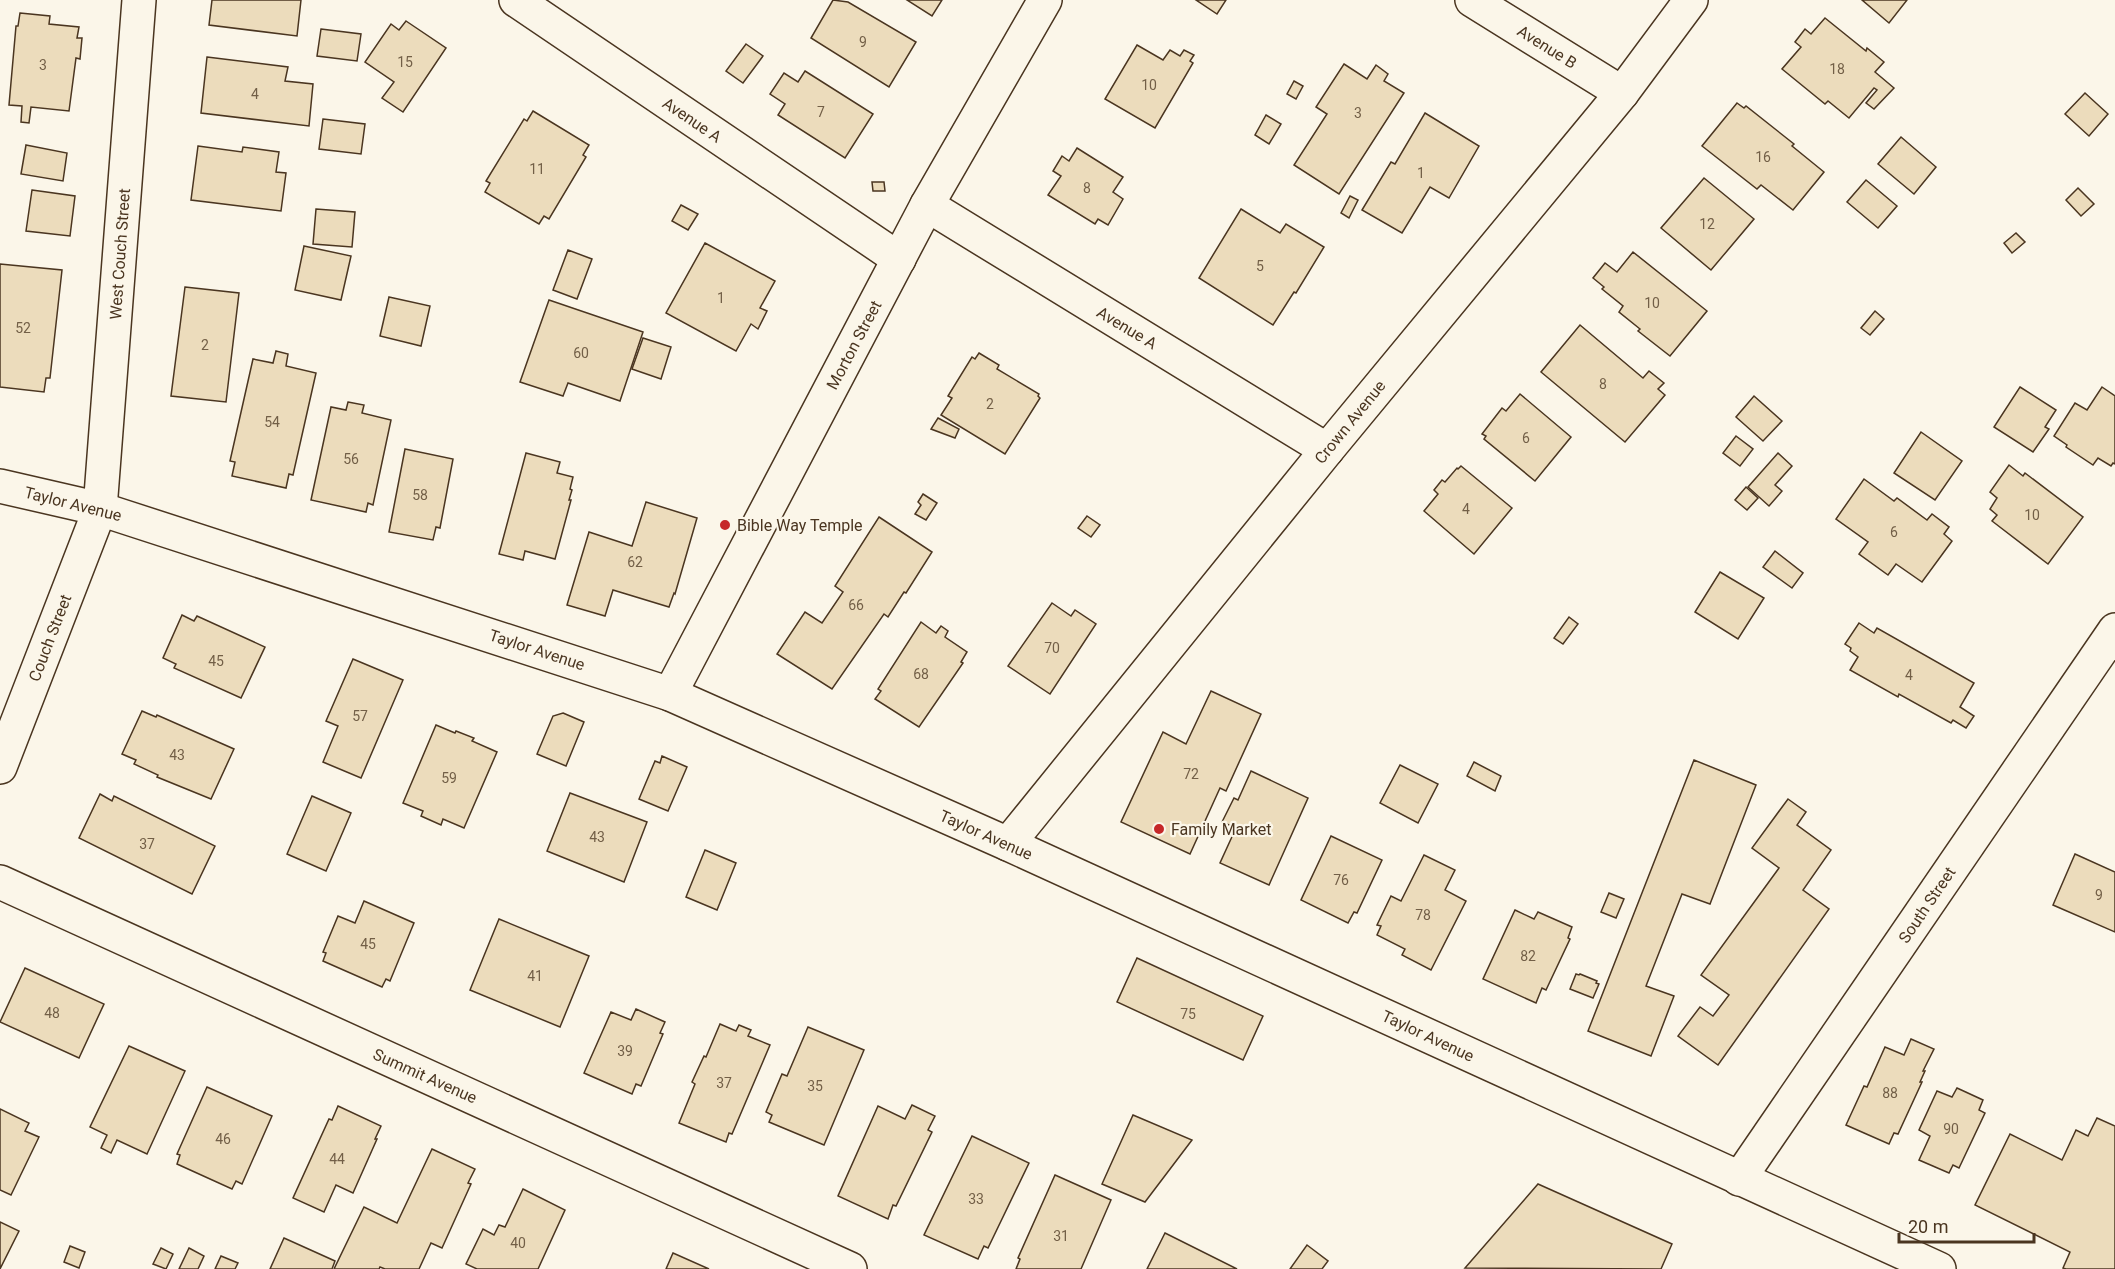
<svg xmlns="http://www.w3.org/2000/svg" width="2115" height="1269" font-family="Roboto,sans-serif">
  <style>
    .building { fill: #ecdcbc; stroke: #4a3520; stroke-width: 1.5 }
    .lines { fill: none; stroke-linecap: round; stroke-linejoin: round }
    .minor-casing { stroke: #4a3520; stroke-width: 36 }
    .tertiary-casing { stroke: #4a3520; stroke-width: 36 }
    .minor { stroke: #fbf6e9; stroke-width: 33 }
    .tertiary { stroke: #fbf6e9; stroke-width: 33 }
    .poi-dot { fill: #c62828; stroke: #fbf6e9; stroke-width: 2 }
    .labels { text-anchor: middle; dominant-baseline: central; stroke-width: 4.5; stroke-linejoin: round; paint-order: stroke }
    .number-label { font-size: 14px; fill: #725f47 }
    .street-label { font-size: 16px; fill: #4a3520; stroke: #fbf6e9 }
    .poi-label { font-size: 16px; fill: #4a3520; stroke: #fbf6e9; text-anchor: start }
  </style>
  <rect width="100%" height="100%" fill="#fbf6e9"/>
  <g class="building">
    <polygon points="212,0 301,0 297,36 209,25"/>
    <polygon points="833,0 848,2 916,42 889,87 811,38"/>
    <polygon points="907,0 942,0 932,16"/>
    <polygon points="1196,0 1226,0 1217,14"/>
    <polygon points="1862,0 1907,0 1889,23"/>
    <polygon points="20,13 50,16 49,24 79,27 77,38 82,38 80,59 76,58 69,111 31,107 29,123 21,122 22,106 9,105 16,26 18,26"/>
    <polygon points="1825,18 1866,51 1867,48 1884,62 1875,72 1894,88 1874,109 1866,103 1877,90 1874,88 1849,118 1828,101 1825,104 1782,69 1801,47 1795,42 1805,29 1811,34"/>
    <polygon points="406,21 446,48 403,112 382,98 394,82 365,62 391,24 399,30"/>
    <polygon points="321,29 361,34 357,61 317,56"/>
    <polygon points="746,44 763,56 743,83 726,71"/>
    <polygon points="1137,45 1163,60 1170,50 1180,56 1184,50 1194,55 1190,61 1193,63 1155,128 1105,99"/>
    <polygon points="207,57 288,67 285,81 313,84 309,126 201,113"/>
    <polygon points="1344,64 1367,79 1376,65 1388,74 1384,81 1404,93 1339,194 1294,165 1327,114 1316,107"/>
    <polygon points="805,71 873,114 845,158 778,115 785,104 770,94 784,73 798,82"/>
    <polygon points="1294,81 1303,86 1296,99 1287,94"/>
    <polygon points="2085,93 2108,114 2089,136 2065,114"/>
    <polygon points="1737,103 1744,108 1746,106 1794,144 1792,146 1824,172 1793,210 1761,185 1757,189 1702,146"/>
    <polygon points="533,111 589,145 583,155 586,157 549,219 544,216 539,224 485,192 490,183 486,181 524,119 527,121"/>
    <polygon points="1425,113 1479,146 1449,198 1430,187 1402,233 1362,210 1391,162 1395,164"/>
    <polygon points="1266,115 1281,124 1269,144 1255,135"/>
    <polygon points="323,119 365,124 361,154 319,149"/>
    <polygon points="1901,137 1936,167 1914,194 1878,164"/>
    <polygon points="26,145 67,153 63,181 21,174"/>
    <polygon points="198,146 242,152 243,147 279,152 276,172 286,173 281,211 191,200"/>
    <polygon points="1077,148 1123,177 1113,192 1123,199 1108,225 1098,219 1095,224 1048,195 1061,176 1053,171 1062,156 1069,161"/>
    <polygon points="1704,178 1754,219 1711,270 1661,228"/>
    <polygon points="1866,180 1897,206 1878,228 1847,202"/>
    <polygon points="872,182 884,182 885,191 873,191"/>
    <polygon points="2078,188 2094,204 2081,216 2066,200"/>
    <polygon points="32,190 75,196 70,236 26,231"/>
    <polygon points="1350,196 1358,200 1349,218 1341,213"/>
    <polygon points="681,205 698,214 688,230 672,221"/>
    <polygon points="316,209 355,212 352,247 313,244"/>
    <polygon points="1241,209 1280,233 1286,224 1324,247 1296,293 1294,292 1273,325 1199,278"/>
    <polygon points="2016,233 2025,242 2012,253 2004,243"/>
    <polygon points="705,243 775,281 760,308 767,311 758,329 751,324 736,351 666,313"/>
    <polygon points="304,246 351,256 341,300 295,290"/>
    <polygon points="568,250 592,259 577,299 553,290"/>
    <polygon points="1633,252 1707,311 1670,356 1638,331 1640,329 1619,312 1623,306 1602,289 1604,287 1593,278 1605,263 1617,272"/>
    <polygon points="0,264 62,270 50,378 46,378 44,392 0,387"/>
    <polygon points="185,287 239,293 226,402 171,396"/>
    <polygon points="389,297 430,306 421,346 380,336"/>
    <polygon points="549,300 643,332 620,401 568,383 563,396 520,382"/>
    <polygon points="1875,311 1884,319 1870,335 1861,328"/>
    <polygon points="1580,325 1643,378 1649,371 1664,383 1658,389 1665,395 1625,442 1541,372"/>
    <polygon points="643,338 671,347 661,379 632,369"/>
    <polygon points="276,351 288,354 286,366 316,373 293,475 289,474 286,488 232,476 235,462 230,461 253,359 273,363"/>
    <polygon points="979,353 999,365 997,369 1039,394 1038,396 1040,398 1005,454 941,415 952,398 948,396 972,357 975,359"/>
    <polygon points="2020,387 2056,410 2045,427 2049,429 2033,452 1994,427"/>
    <polygon points="2102,387 2115,396 2115,464 2113,463 2111,466 2098,458 2093,465 2066,447 2067,445 2054,436 2075,403 2087,410"/>
    <polygon points="1520,394 1571,437 1535,481 1484,439 1486,436 1482,434 1502,408 1506,411"/>
    <polygon points="1754,396 1782,421 1763,441 1736,417"/>
    <polygon points="348,402 364,405 362,413 391,420 373,505 368,503 366,512 311,500 331,407 346,410"/>
    <polygon points="938,418 959,429 955,438 931,429"/>
    <polygon points="1921,432 1962,461 1935,500 1894,473"/>
    <polygon points="1736,436 1753,449 1740,466 1723,453"/>
    <polygon points="405,449 453,459 440,528 436,527 433,540 389,532"/>
    <polygon points="526,453 560,462 557,473 573,477 570,489 572,490 569,500 571,500 555,559 525,551 523,560 499,554"/>
    <polygon points="1778,453 1792,466 1775,485 1782,491 1769,506 1748,487"/>
    <polygon points="2009,465 2023,476 2025,473 2083,517 2048,564 1992,521 1997,515 1990,509 1997,498 1990,492"/>
    <polygon points="1461,466 1512,508 1474,554 1424,511 1438,494 1434,490 1442,480 1445,482 1457,468 1458,469"/>
    <polygon points="1864,479 1894,501 1897,498 1927,520 1932,514 1949,527 1944,534 1952,541 1922,582 1896,564 1888,575 1859,554 1868,542 1836,519"/>
    <polygon points="1746,487 1758,498 1747,510 1735,500"/>
    <polygon points="923,494 937,503 926,520 915,514 921,505 918,502"/>
    <polygon points="646,502 697,518 675,594 674,593 669,607 613,590 605,616 567,605 589,532 632,546"/>
    <polygon points="1087,516 1100,525 1091,537 1078,528"/>
    <polygon points="879,517 932,552 906,593 904,592 888,617 884,614 832,689 777,654 805,612 822,623 843,592 835,586"/>
    <polygon points="1775,551 1803,573 1792,588 1763,567"/>
    <polygon points="1720,572 1764,598 1738,639 1695,612"/>
    <polygon points="1052,603 1071,616 1075,610 1096,624 1050,694 1008,666"/>
    <polygon points="182,615 194,621 197,616 265,647 241,698 174,668 176,664 163,658"/>
    <polygon points="1569,617 1578,624 1563,644 1554,638"/>
    <polygon points="921,622 936,633 941,626 948,631 945,637 967,652 961,662 963,663 919,727 875,699 881,691 878,689"/>
    <polygon points="1859,623 1874,633 1877,628 1974,683 1960,707 1974,716 1966,728 1953,720 1951,723 1899,694 1898,697 1850,670 1858,657 1850,651 1851,648 1845,644"/>
    <polygon points="353,659 403,680 361,778 323,762 338,726 326,721"/>
    <polygon points="1211,691 1261,714 1226,791 1220,788 1190,854 1121,822 1163,732 1186,744"/>
    <polygon points="142,711 156,717 157,715 234,749 211,799 157,777 158,775 134,764 136,760 122,754"/>
    <polygon points="563,713 584,722 566,766 537,754 553,716"/>
    <polygon points="436,725 455,733 456,731 474,738 472,741 497,752 464,828 443,819 441,825 421,816 423,811 403,803"/>
    <polygon points="662,756 687,767 668,811 639,799 655,761 660,763"/>
    <polygon points="1694,760 1756,785 1710,904 1682,894 1646,986 1674,996 1651,1056 1588,1031"/>
    <polygon points="1474,762 1501,776 1495,791 1467,776"/>
    <polygon points="1400,765 1438,784 1418,823 1380,803"/>
    <polygon points="1251,771 1308,798 1269,885 1220,863 1236,828 1222,822 1234,798 1238,800"/>
    <polygon points="570,793 647,822 624,882 547,851"/>
    <polygon points="100,794 112,801 114,796 215,846 192,894 79,838"/>
    <polygon points="312,796 351,813 326,871 287,854"/>
    <polygon points="1788,799 1806,812 1797,825 1831,850 1803,890 1829,909 1718,1065 1678,1036 1700,1007 1713,1016 1729,995 1701,975 1779,868 1752,848"/>
    <polygon points="1331,836 1382,860 1357,913 1354,912 1348,923 1301,900"/>
    <polygon points="705,850 736,863 717,910 686,897"/>
    <polygon points="2075,854 2115,872 2115,932 2053,905"/>
    <polygon points="1424,855 1455,870 1445,890 1466,901 1431,970 1402,955 1405,949 1377,935 1381,926 1377,925 1391,896 1401,901"/>
    <polygon points="1609,893 1624,899 1616,918 1601,912"/>
    <polygon points="364,901 414,923 390,981 386,979 382,987 323,961 326,953 323,952 338,916 355,923"/>
    <polygon points="1515,910 1534,919 1538,912 1572,927 1568,938 1570,939 1546,990 1542,988 1536,1003 1483,979"/>
    <polygon points="499,919 589,956 560,1027 470,990"/>
    <polygon points="1137,958 1263,1016 1243,1060 1117,1002"/>
    <polygon points="25,968 104,1004 79,1058 0,1022"/>
    <polygon points="1576,974 1579,975 1580,974 1597,981 1596,983 1599,984 1593,998 1570,989"/>
    <polygon points="636,1009 665,1022 660,1033 663,1034 641,1086 636,1084 632,1094 584,1073 611,1012 631,1020"/>
    <polygon points="720,1024 736,1031 739,1025 751,1030 748,1036 770,1045 732,1134 729,1133 726,1142 679,1123 695,1084 692,1082 704,1056 706,1057"/>
    <polygon points="808,1027 864,1050 824,1145 769,1122 772,1115 766,1112 782,1074 787,1076"/>
    <polygon points="1911,1039 1934,1049 1923,1071 1925,1071 1920,1082 1922,1082 1898,1134 1894,1133 1889,1144 1846,1125 1864,1086 1867,1087 1885,1047 1904,1055"/>
    <polygon points="129,1046 185,1071 147,1154 117,1140 111,1153 101,1148 107,1135 90,1127"/>
    <polygon points="207,1087 272,1116 242,1184 236,1181 232,1189 177,1164 180,1155 177,1154"/>
    <polygon points="1957,1088 1983,1100 1979,1110 1985,1113 1959,1168 1953,1165 1949,1173 1919,1160 1930,1136 1919,1130 1937,1091 1952,1097"/>
    <polygon points="912,1105 935,1116 928,1130 932,1132 896,1206 893,1205 888,1219 838,1196 878,1106 905,1119"/>
    <polygon points="338,1106 381,1126 375,1139 377,1139 353,1193 336,1185 324,1212 293,1198 329,1119 332,1120"/>
    <polygon points="0,1109 29,1123 25,1131 39,1137 11,1195 0,1190"/>
    <polygon points="1133,1115 1192,1140 1145,1202 1102,1184"/>
    <polygon points="2097,1118 2115,1126 2115,1269 2066,1269 2063,1268 2070,1252 1975,1205 2010,1134 2062,1160 2076,1130 2088,1136"/>
    <polygon points="972,1136 1029,1163 988,1248 984,1246 978,1259 924,1235"/>
    <polygon points="432,1149 475,1169 468,1183 471,1184 442,1248 431,1243 419,1269 385,1269 380,1267 379,1269 334,1269 364,1207 397,1223"/>
    <polygon points="1055,1175 1111,1200 1081,1269 1016,1269 1020,1259 1018,1258"/>
    <polygon points="1538,1184 1672,1244 1661,1269 1465,1268"/>
    <polygon points="523,1189 565,1210 538,1269 477,1269 466,1264 483,1229 494,1235 499,1225 505,1227"/>
    <polygon points="0,1222 19,1231 0,1269"/>
    <polygon points="1165,1233 1237,1269 1147,1269"/>
    <polygon points="284,1238 335,1261 332,1269 270,1269"/>
    <polygon points="1307,1245 1328,1261 1322,1269 1290,1269"/>
    <polygon points="70,1246 85,1252 79,1268 64,1262"/>
    <polygon points="161,1248 173,1254 166,1269 153,1264"/>
    <polygon points="189,1248 204,1256 198,1269 179,1269"/>
    <polygon points="673,1253 709,1269 666,1269"/>
    <polygon points="221,1256 238,1263 235,1269 215,1269"/>
  </g>
  <g class="lines">
    <g class="minor-casing">
      <g id="minor">
        <polyline points="516,0 899,259"/>
        <polyline points="1472,0 1622,93"/>
        <polyline points="927,205 1327,450"/>
        <polyline points="670,694 927,205 1045,0"/>
        <polyline points="0,767 100,509 139,0"/>
        <polyline points="1008,844 1327,450 1622,93 1691,0"/>
        <polyline points="0,882 850,1269"/>
        <polyline points="1739,1179 2115,630"/>
      </g>
    </g>
    <g class="tertiary-casing">
      <polyline id="tertiary" points="0,486 100,509 670,694 1008,844 1939,1269"/>
    </g>
    <use href="#minor" class="minor"/>
    <use href="#tertiary" class="tertiary"/>
  </g>
  <g class="poi-dot">
    <circle cx="725" cy="525" r="6"/>
    <circle cx="1159" cy="829" r="6"/>
  </g>
  <g class="labels">
    <g class="number-label">
      <text x="863" y="42">9</text>
      <text x="405" y="62">15</text>
      <text x="43" y="65">3</text>
      <text x="1837" y="69">18</text>
      <text x="1149" y="85">10</text>
      <text x="255" y="94">4</text>
      <text x="821" y="112">7</text>
      <text x="1358" y="113">3</text>
      <text x="1763" y="157">16</text>
      <text x="537" y="169">11</text>
      <text x="1421" y="173">1</text>
      <text x="1087" y="188">8</text>
      <text x="1707" y="224">12</text>
      <text x="1260" y="266">5</text>
      <text x="721" y="298">1</text>
      <text x="1652" y="303">10</text>
      <text x="23" y="328">52</text>
      <text x="205" y="345">2</text>
      <text x="581" y="353">60</text>
      <text x="1603" y="384">8</text>
      <text x="990" y="404">2</text>
      <text x="272" y="422">54</text>
      <text x="1526" y="438">6</text>
      <text x="351" y="459">56</text>
      <text x="420" y="495">58</text>
      <text x="1466" y="509">4</text>
      <text x="2032" y="515">10</text>
      <text x="1894" y="532">6</text>
      <text x="635" y="562">62</text>
      <text x="856" y="605">66</text>
      <text x="1052" y="648">70</text>
      <text x="216" y="661">45</text>
      <text x="921" y="674">68</text>
      <text x="1909" y="675">4</text>
      <text x="360" y="716">57</text>
      <text x="177" y="755">43</text>
      <text x="1191" y="774">72</text>
      <text x="449" y="778">59</text>
      <text x="597" y="837">43</text>
      <text x="147" y="844">37</text>
      <text x="1341" y="880">76</text>
      <text x="2099" y="895">9</text>
      <text x="1423" y="915">78</text>
      <text x="368" y="944">45</text>
      <text x="1528" y="956">82</text>
      <text x="535" y="976">41</text>
      <text x="52" y="1013">48</text>
      <text x="1188" y="1014">75</text>
      <text x="625" y="1051">39</text>
      <text x="724" y="1083">37</text>
      <text x="815" y="1086">35</text>
      <text x="1890" y="1093">88</text>
      <text x="1951" y="1129">90</text>
      <text x="223" y="1139">46</text>
      <text x="337" y="1159">44</text>
      <text x="976" y="1199">33</text>
      <text x="1061" y="1236">31</text>
      <text x="518" y="1243">40</text>
    </g>
    <g class="street-label">
      <text transform="translate(1547 47) rotate(32)">Avenue B</text>
      <text transform="translate(692 120) rotate(34)">Avenue A</text>
      <text transform="translate(120 254) rotate(-86)">West Couch Street</text>
      <text transform="translate(1127 328) rotate(31)">Avenue A</text>
      <text transform="translate(854 345) rotate(-62)">Morton Street</text>
      <text transform="translate(1350 422) rotate(-51)">Crown Avenue</text>
      <text transform="translate(73 504) rotate(14)">Taylor Avenue</text>
      <text transform="translate(50 638) rotate(-69)">Couch Street</text>
      <text transform="translate(537 650) rotate(18)">Taylor Avenue</text>
      <text transform="translate(986 835) rotate(24)">Taylor Avenue</text>
      <text transform="translate(1927 905) rotate(-56)">South Street</text>
      <text transform="translate(1428 1036) rotate(25)">Taylor Avenue</text>
      <text transform="translate(425 1076) rotate(24)">Summit Avenue</text>
    </g>
    <g class="poi-label">
      <text x="737" y="525">Bible Way Temple</text>
      <text x="1171" y="829">Family Market</text>
    </g>
  </g>
  <path d="M1899 1233v9h135v-9" fill="none" stroke="#4a3520" stroke-width="3"/>
  <text x="1908" y="1233" font-size="18" fill="#4a3520" stroke="#fbf6e9" stroke-width="4.5" paint-order="stroke">20 m</text>
</svg>
